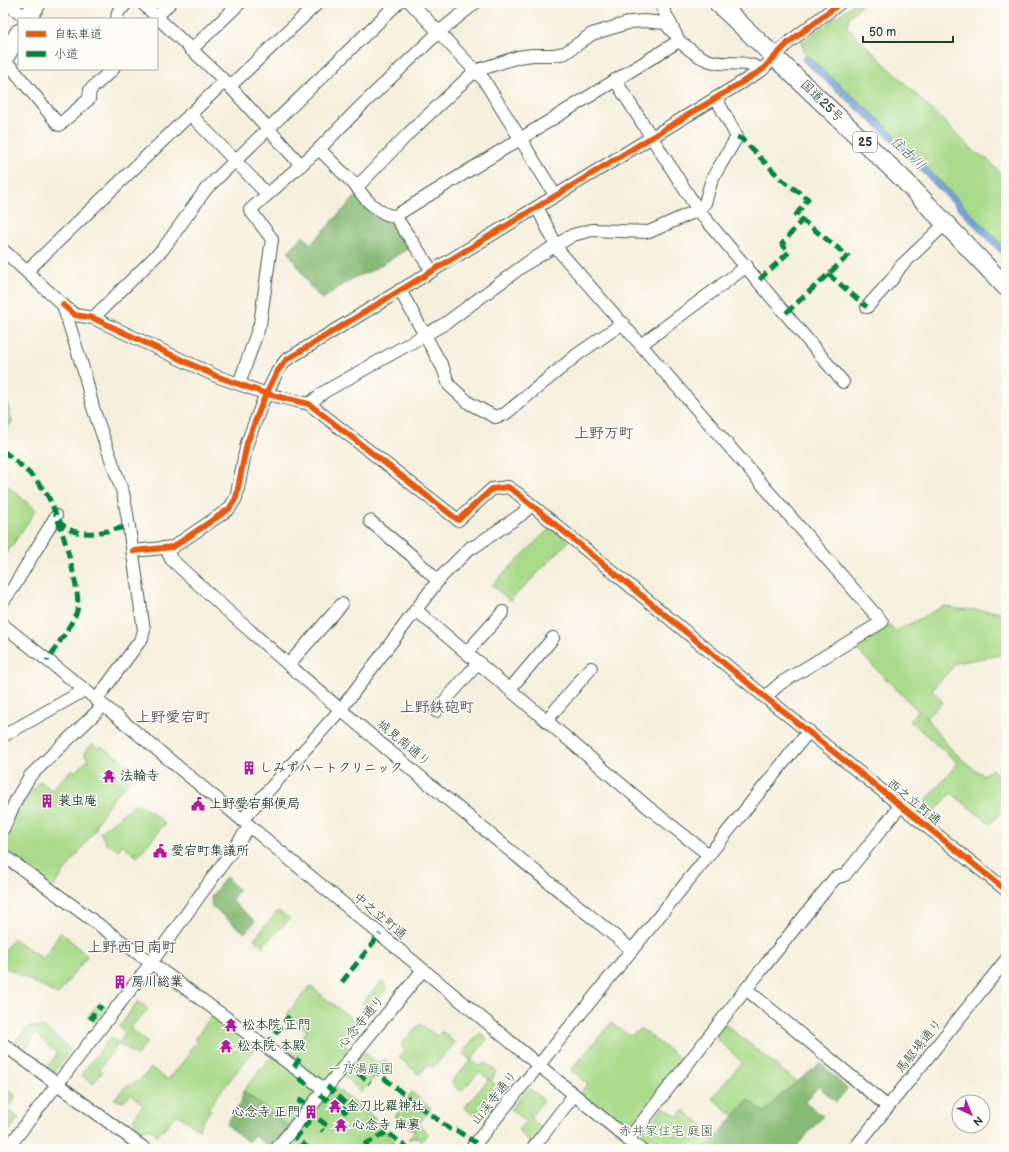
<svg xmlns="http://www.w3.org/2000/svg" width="1009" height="1152" font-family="'Balsamiq Sans','Klee One',sans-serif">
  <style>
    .green { fill: #a9da89; stroke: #648c5e }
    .forest { fill: #86ba75; stroke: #527c54 }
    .water { fill: #73a4dd; stroke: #497088 }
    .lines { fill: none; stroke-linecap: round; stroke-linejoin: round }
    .minor-casing { stroke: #3f584d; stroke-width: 14 }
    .highway-casing { stroke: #3f584d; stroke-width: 20 }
    .minor { stroke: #fff; stroke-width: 12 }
    .highway { stroke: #fff; stroke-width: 18 }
    .quiet { stroke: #00873e; stroke-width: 5; stroke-dasharray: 10 5; stroke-linecap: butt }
    .cycleway-casing { stroke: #fdfcf7; stroke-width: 8 }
    .cycleway { stroke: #e8590c; stroke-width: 6 }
    .labels { text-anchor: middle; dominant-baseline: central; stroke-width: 3; stroke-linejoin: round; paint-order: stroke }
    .shield { fill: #fdfcf7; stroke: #62766e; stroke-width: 1 }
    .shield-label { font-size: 12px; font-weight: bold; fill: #1f3d34 }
    .street-label { font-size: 13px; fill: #1f3d34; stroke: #fdfcf7 }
    .poi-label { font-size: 13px; font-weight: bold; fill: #1f3d34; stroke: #fdfcf7; text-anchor: start }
    .park-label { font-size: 13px; fill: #3b5c45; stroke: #fdfcf7 }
    .water-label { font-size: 14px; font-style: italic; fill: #3c616f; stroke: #fdfcf7 }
    .quarter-label { font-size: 15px; font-weight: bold; fill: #5b5a60; stroke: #fdfcf7 }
  </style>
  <rect width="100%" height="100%" fill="#fdfcf7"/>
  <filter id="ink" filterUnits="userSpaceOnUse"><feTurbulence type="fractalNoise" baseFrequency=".025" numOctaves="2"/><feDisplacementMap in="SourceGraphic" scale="8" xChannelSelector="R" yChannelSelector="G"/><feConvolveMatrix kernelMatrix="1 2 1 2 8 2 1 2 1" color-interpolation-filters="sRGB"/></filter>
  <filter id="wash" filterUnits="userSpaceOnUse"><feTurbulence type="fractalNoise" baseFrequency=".012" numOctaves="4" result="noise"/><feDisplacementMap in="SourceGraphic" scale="16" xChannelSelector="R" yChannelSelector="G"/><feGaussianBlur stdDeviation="0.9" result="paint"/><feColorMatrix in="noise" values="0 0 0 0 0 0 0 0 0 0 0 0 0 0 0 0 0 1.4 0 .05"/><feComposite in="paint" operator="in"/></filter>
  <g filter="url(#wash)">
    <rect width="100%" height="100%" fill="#f5efdd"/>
    <g class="green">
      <polygon points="855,3 864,3 849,17 847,27 975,152 988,160 1006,178 1006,249 885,125 806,55 801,43"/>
      <polygon points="3,385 12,422 3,433"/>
      <polygon points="3,482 36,510 3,559"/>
      <polygon points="551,527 569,541 510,601 492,585"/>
      <path d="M 944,606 L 958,609 L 1006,612 L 1006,654 L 956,663 L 932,690 L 943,702 L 926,717 C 946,744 955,756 983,775 L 992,769 L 1006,783 L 1006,808 L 990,824 L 951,793 L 929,818 L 918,810 L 958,763 L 910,721 L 918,711 L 854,647 L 890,625 L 896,631 Z"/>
      <polygon points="93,744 98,749 101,746 139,772 113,798 95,826 97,827 51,890 3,855 3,837 18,808 40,781 51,790 71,770 75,772 88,760 84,752"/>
      <polygon points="135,804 152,812 165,824 137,857 123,845 118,850 106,843 100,832"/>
      <polygon points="278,911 290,919 262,947 254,939"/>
      <polygon points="61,932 87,956 58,995 7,968 3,972 3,950 14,939 43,959"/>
      <polygon points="382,981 388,988 369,1009 362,1003"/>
      <polygon points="310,986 357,1023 341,1041 353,1053 358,1047 378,1063 384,1060 391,1065 381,1077 377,1075 361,1092 339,1071 322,1088 285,1059 307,1031 287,1014"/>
      <polygon points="138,1001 148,1009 130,1028 147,1042 137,1056 119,1043 99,1069 102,1072 93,1084 81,1075 111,1037 119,1043 125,1033 119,1027"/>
      <polygon points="100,1002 107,1008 95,1023 87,1017"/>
      <polygon points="216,1010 259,1043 208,1108 211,1110 199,1127 199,1130 177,1114 158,1135 149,1128 141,1131 133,1120 143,1105 131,1094 124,1102 114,1099 124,1088 139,1081 151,1068 168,1080 188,1056 190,1049 197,1041 195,1039"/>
      <polygon points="611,1023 630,1036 641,1029 687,1064 628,1140 577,1097 588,1084 571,1070"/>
      <polygon points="420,1024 437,1036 442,1031 455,1043 433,1067 427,1065 419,1075 399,1057 405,1051 401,1045"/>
      <polygon points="725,1024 798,1083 778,1097 765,1113 748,1100 734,1116 712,1098 742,1062 715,1037"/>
      <polygon points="28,1027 45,1028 71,1049 50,1078 43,1073 57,1054 36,1034 20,1057 9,1048"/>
      <polygon points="480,1033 487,1039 471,1060 479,1066 485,1062 496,1071 491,1081 498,1087 475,1115 464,1108 489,1079 479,1072 461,1091 454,1086 452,1081 471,1060 463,1054 465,1052 465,1049"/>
      <polygon points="274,1053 323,1090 329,1083 372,1116 369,1122 373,1117 395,1142 389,1149 279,1149 292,1129 243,1091"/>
      <polygon points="3,1085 15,1095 14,1100 7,1109 19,1118 3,1138"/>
      <polygon points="529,1088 544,1100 530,1118 546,1131 534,1146 518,1130 526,1121 510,1109"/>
      <polygon points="412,1092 431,1109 418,1124 428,1133 422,1141 417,1138 408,1139 415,1132 395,1117"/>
      <polygon points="663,1107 678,1117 683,1110 716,1135 705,1149 640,1149 633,1143"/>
    </g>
    <g class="forest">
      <polygon points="358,194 396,227 409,248 371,271 353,278 322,299 312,289 288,251 303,236 311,244"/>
      <polygon points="226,877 239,890 231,900 255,921 245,933 212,907 211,897"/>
      <polygon points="821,1063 847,1089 836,1102 818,1086 805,1103 823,1116 794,1149 706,1149 748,1100 765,1113 778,1097"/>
      <polygon points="243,1091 292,1129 270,1149 254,1135 248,1142 226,1124 241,1103"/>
    </g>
    <polygon class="water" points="806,55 885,125 1006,249 1006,258 887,136 802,60"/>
  </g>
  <g filter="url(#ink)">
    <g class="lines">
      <g class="minor-casing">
        <g id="minor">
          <polyline points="5,3 28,18"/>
          <polyline points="142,3 225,81 301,165"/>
          <polyline points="411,3 484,80 555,195"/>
          <polyline points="156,18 170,3"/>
          <polyline points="117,19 118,12 127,3"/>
          <path d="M 679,41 C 687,47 695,55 705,59 C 723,68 745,58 762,70"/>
          <polyline points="191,50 240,3"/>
          <polyline points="3,63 12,68 59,125 89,99 90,90 113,69"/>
          <polyline points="615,80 698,210 843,382"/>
          <polyline points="229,87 318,3"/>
          <polyline points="190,114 267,194"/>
          <path d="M 319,149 L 357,187 C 364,199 381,216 395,216"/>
          <polyline points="357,187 409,133 475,71 518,57 533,55 554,55 565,53 592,34 631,22 644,21 665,23 673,32"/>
          <polyline points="537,207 559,251 882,622 781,683 765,697"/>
          <polyline points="3,250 63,305 85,375 93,408 123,493 127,514 144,630 142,638 96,700"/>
          <polyline points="27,271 225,81"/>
          <polyline points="432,271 395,216 679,41 660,3"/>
          <polyline points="400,290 443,368 449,385 469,403 495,417 505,414 578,354 623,323"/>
          <polyline points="63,305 75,315 93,318 216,376 267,394 309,404 458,520 492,489 508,487 517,493 765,697 1006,890"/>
          <polyline points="867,307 894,277 900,267 946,223"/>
          <polyline points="93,318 163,249 206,189 398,3"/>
          <polyline points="642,344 747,266"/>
          <polyline points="239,384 260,324 272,239 250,210 319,149 360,107 439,32 475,3"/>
          <polyline points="309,404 324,392 446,323 527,263 573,235 592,230 649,232 698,210 705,203 712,179 737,137 716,98"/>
          <polyline points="370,521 411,555 438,581"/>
          <path d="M 166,548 L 171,559 C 318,696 476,823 632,950"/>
          <polyline points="133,551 173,547 229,509 236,498 247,443 263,401 277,372 286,360 762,70 788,43 840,3"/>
          <polyline points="3,601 13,588 56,516"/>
          <polyline points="416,610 649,808 709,855"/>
          <polyline points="3,625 85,690 640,1149"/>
          <polyline points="467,652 503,612"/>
          <polyline points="289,664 342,604"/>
          <polyline points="510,689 553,638"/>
          <polyline points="436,711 479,662"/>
          <polyline points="547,720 591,668"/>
          <polyline points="3,736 85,690"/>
          <polyline points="242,820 341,709 440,578 471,547 474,547 522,514 531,505"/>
          <polyline points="3,829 17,798 30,776 103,706"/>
          <polyline points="3,855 324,1089"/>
          <polyline points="746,989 888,1107"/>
          <polyline points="3,1044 145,1149"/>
          <polyline points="628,1140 746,989 835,878 845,875 901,805"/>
          <polyline points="7,1149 151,963 250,826"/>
          <polyline points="276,1149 423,970"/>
          <polyline points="471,1149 809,731"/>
          <polyline points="532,1149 574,1095"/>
          <polyline points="854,1149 1006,960"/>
        </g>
      </g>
      <g class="highway-casing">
        <g id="highway">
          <polyline points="718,3 903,179 1006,287"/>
          <polyline points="27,19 37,3"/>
          <polyline points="3,60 19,33"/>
        </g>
      </g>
      <use href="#minor" class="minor"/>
      <use href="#highway" class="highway"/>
      <g class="quiet">
        <polyline points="737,137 742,139 781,179 808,199 796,215 802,220 782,244 789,252 759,280"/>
        <polyline points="828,274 867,307"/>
        <polyline points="786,313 848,256 802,220"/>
        <path d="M 3,451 C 19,463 35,477 46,493 C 57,509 83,594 77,611 C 70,628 57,645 47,661"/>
        <path d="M 58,520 C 75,542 106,531 129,526"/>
        <polyline points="342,982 380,934"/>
        <polyline points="95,1019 91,1017 99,1007 102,1009"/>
        <polyline points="266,1046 289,1016"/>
        <polyline points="346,1063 370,1083"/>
        <polyline points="294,1067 300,1058"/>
        <polyline points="372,1068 407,1097 450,1129 456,1130 476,1143"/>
        <polyline points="299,1078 307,1084"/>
        <polyline points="327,1086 347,1105 344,1110 347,1113"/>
        <polyline points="320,1095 331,1103"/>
        <polyline points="299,1104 301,1100 310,1107"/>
        <polyline points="307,1110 325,1124 321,1129 323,1131"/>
        <polyline points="364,1145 387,1132 408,1149"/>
        <polyline points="309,1149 296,1138 314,1115"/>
      </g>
      <g class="cycleway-casing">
        <g id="cycleway">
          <polyline points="63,305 75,315 93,318 216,376 267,394 309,404 458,520 492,489 508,487 517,493 765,697 1006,890"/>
          <polyline points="133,551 173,547 229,509 236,498 247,443 263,401 277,372 286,360 762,70 788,43 840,3"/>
        </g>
      </g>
      <use href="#cycleway" class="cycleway"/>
    </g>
  </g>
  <defs>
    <g id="building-bare" transform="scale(1.08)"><path d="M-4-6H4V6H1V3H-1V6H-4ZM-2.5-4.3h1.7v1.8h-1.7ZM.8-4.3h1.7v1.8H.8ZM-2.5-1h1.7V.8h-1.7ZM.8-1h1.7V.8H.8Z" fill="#b5179e" stroke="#fdfcf7" stroke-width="2.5" paint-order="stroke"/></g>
    <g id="temple-bare" transform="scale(1.08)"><path d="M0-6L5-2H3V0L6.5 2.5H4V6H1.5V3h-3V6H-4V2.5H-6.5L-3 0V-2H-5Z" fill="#b5179e" stroke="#fdfcf7" stroke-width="2.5" paint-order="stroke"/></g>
    <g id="civic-bare" transform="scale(1.08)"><path d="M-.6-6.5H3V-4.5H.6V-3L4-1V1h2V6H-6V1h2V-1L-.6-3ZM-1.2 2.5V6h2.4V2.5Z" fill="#b5179e" stroke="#fdfcf7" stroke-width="2.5" paint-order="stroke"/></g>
  </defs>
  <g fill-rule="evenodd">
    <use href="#building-bare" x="249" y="768"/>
    <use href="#temple-bare" x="109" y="776"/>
    <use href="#building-bare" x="47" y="801"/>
    <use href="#civic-bare" x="198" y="804"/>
    <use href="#civic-bare" x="160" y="851"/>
    <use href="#building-bare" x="120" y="982"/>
    <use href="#temple-bare" x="231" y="1025"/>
    <use href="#temple-bare" x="226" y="1046"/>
    <use href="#temple-bare" x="335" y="1106"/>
    <use href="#building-bare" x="311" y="1112"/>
    <use href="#temple-bare" x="341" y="1125"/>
  </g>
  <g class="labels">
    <rect class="shield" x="853" y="132" width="24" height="20" rx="3"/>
    <g class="shield-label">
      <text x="865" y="142">25</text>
    </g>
    <g class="street-label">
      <text transform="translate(822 101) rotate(44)">国道25号</text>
      <text transform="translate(404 743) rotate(40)">城見南通り</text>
      <text transform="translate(914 802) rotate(39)">西之立町通</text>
      <text transform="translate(380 916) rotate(40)">中之立町通</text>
      <text transform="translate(361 1022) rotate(-50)">心念寺通り</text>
      <text transform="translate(919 1046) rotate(-51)">馬駆場通り</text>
      <text transform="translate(494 1098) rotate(-51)">山渓寺通り</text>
    </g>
    <g class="poi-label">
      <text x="260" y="768">しみずハートクリニック</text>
      <text x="120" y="776">法輪寺</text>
      <text x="58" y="801">蓑虫庵</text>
      <text x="209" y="804">上野愛宕郵便局</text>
      <text x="171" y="851">愛宕町集議所</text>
      <text x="131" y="982">房川総業</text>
      <text x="242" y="1025">松本院 正門</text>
      <text x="237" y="1046">松本院 本殿</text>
      <text x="346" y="1106">金刀比羅神社</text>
      <text x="300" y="1112" text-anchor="end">心念寺 正門</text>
      <text x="352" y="1125">心念寺 庫裏</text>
    </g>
    <g class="park-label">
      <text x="361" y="1069">一乃湯庭園</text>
      <text x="666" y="1131">赤井家住宅 庭園</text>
    </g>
    <g class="water-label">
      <text transform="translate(908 153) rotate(44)">住古川</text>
    </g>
    <g class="quarter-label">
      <text x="604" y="433">上野万町</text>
      <text x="437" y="707">上野鉄砲町</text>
      <text x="173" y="717">上野愛宕町</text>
      <text x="132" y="947">上野西日南町</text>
    </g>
  </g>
  <rect width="1009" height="1152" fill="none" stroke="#fdfcf7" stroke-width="16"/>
  <rect x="18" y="18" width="140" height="52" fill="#fdfcf7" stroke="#a4b0a9"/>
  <rect x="26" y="31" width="20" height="6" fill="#e8590c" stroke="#a4b0a9"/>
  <text x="54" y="38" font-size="12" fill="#1f3d34">自転車道</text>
  <rect x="26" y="51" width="20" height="6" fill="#00873e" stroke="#a4b0a9"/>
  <text x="54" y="58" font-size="12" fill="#1f3d34">小道</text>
  <g transform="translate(971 1114) rotate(136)"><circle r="19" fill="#fdfcf7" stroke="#a4b0a9"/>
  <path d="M0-3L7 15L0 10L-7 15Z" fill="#b5179e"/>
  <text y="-6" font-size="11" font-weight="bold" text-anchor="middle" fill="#1f3d34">N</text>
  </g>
  <path d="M863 36v6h90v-6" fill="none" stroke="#1f3d34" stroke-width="2"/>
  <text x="869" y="36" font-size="12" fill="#1f3d34" stroke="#fdfcf7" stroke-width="3" paint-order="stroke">50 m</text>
</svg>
